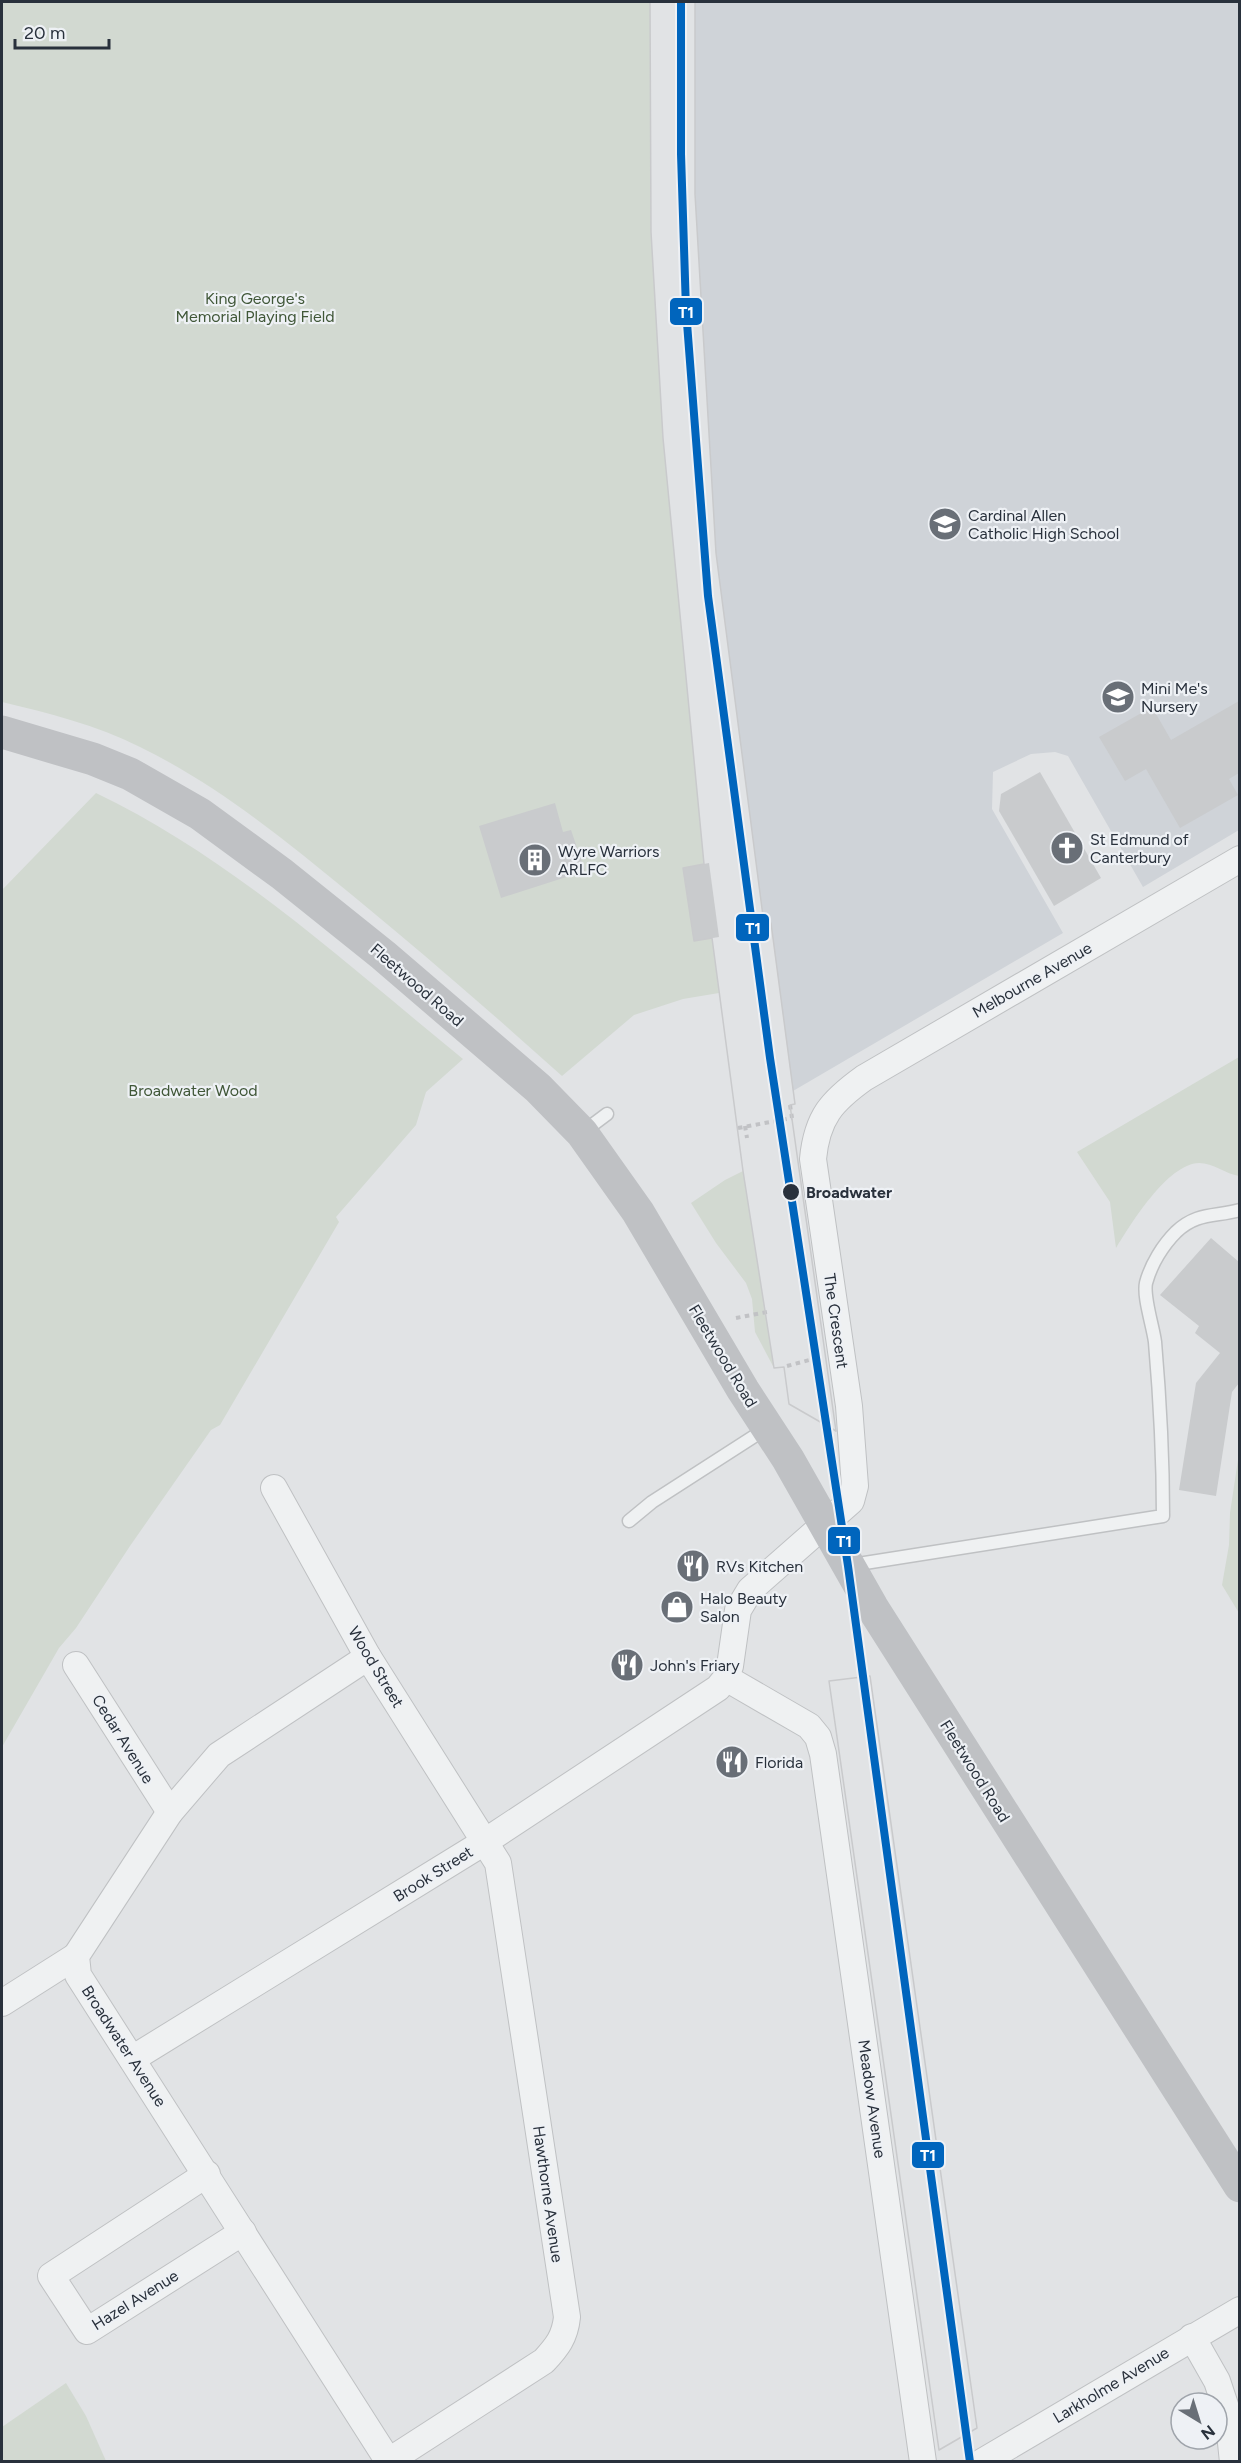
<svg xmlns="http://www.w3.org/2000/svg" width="1241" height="2463" font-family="Figtree,sans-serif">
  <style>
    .built { fill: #cfd3d8 }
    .green { fill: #d2d9d1 }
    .building { fill: #c9cbcd }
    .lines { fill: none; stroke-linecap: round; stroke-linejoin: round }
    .lane-casing { stroke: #bfc1c3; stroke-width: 15 }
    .street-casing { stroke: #bfc1c3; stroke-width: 28 }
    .path { stroke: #c1c2c5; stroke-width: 4; stroke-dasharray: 4.5 4.5; stroke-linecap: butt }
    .lane { stroke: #eff1f2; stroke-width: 12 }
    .street { stroke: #eff1f2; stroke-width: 26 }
    .secondary { stroke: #bfc1c4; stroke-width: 33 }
    .tram { stroke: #c9cacc; stroke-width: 1.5 }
    .tram-1-casing { stroke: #eef1f5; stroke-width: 12 }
    .tram-1 { stroke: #0065bd; stroke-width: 8 }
    .stop-dot { fill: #29313c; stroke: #eef1f5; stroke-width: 2 }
    .labels { text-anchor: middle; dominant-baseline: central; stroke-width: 4.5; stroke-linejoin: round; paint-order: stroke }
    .park-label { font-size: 16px; fill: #405738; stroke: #eef1f5 }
    .poi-label { font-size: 16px; fill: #29313c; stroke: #eef1f5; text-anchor: start }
    .street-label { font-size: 16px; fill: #29313c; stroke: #eef1f5 }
    .stop-label { font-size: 16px; font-weight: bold; fill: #29313c; stroke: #eef1f5; text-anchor: start }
    .line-badge { stroke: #eef1f5; stroke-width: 2 }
    .badge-label { font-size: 16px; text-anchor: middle; font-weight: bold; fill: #fff }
  </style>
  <rect width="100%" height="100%" fill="#e1e3e5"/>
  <polygon class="built" points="695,2 1239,2 1239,830 1143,887 1068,756 1055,752 1031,754 993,772 992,809 1063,933 793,1091 771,924 764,924 716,553 695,194"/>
  <g class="green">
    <path d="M 2,2 L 650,2 L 651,232 L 663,438 L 704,864 L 683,868 L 694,941 L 712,938 L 719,993 L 683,999 L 634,1015 L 562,1076 C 493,1014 424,954 352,895 C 285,840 218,785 140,747 C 97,725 48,713 2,702 Z"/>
    <path d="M 96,793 C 232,858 346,964 463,1059 L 426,1092 L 416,1125 L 336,1217 L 339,1222 L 220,1425 L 211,1430 L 130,1546 L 76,1628 L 59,1648 L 2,1747 L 2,890 Z"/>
    <path d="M 1239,1057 L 1239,1176 C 1226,1174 1213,1163 1199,1163 C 1167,1164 1131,1224 1116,1248 L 1110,1202 L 1077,1152 Z"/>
    <polygon points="743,1171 774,1368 755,1332 752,1299 746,1283 716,1243 691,1203 725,1180"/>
    <polygon points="1239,1453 1239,1613 1222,1585 1229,1545 1230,1513"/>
    <polygon points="66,2383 86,2416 106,2461 2,2461 2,2427"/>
  </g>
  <g class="building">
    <polygon points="1239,701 1239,773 1229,779 1238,795 1180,828 1146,769 1125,781 1099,737 1152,707 1171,740"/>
    <polygon points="1040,772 1101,878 1054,906 999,811 1001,794"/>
    <polygon points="555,803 563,832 571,830 585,871 501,898 479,826"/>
    <polygon points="709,863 719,937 694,941 683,868"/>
    <polygon points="1211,1238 1239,1262 1239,1383 1232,1392 1216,1496 1179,1490 1196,1383 1220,1353 1195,1333 1199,1326 1160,1295"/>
  </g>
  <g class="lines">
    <g class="lane-casing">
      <g id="lane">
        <polyline points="583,1132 607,1114"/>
        <polyline points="629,1521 652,1502 767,1428"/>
        <path d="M 852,1565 L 1163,1516 C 1163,1457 1160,1400 1155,1342 C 1153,1326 1143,1297 1146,1283 C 1151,1264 1163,1245 1176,1232 C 1197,1212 1215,1217 1240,1210"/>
      </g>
    </g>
    <g class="street-casing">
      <g id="street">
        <path d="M 274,1488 L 368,1657 L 498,1863 L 567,2317 C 565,2337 557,2347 544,2361 L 389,2461"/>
        <polyline points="368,1657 219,1755 170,1812 76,1956 78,1975 389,2462"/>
        <polyline points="76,1665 170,1812"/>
        <polyline points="726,1678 809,1726 818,1737 823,1754 923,2462"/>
        <polyline points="2,2003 76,1956"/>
        <path d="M 132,2059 L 486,1841 L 718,1688 L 726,1678 L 730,1666 L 738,1610 L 750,1590 L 851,1501 L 855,1486 L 849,1406 L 813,1159 C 817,1117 832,1101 864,1078 L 1240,859"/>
        <polyline points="207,2174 51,2276 87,2331 243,2232"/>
        <polyline points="1192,2337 1217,2381 1228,2414 1233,2462"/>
        <polyline points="982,2462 1240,2310"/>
      </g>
    </g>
    <g class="path">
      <polyline points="790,1105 792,1118"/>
      <polyline points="745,1126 747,1138"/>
      <polyline points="738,1128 792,1118"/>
      <polyline points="736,1318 767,1312"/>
      <polyline points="787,1366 813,1359"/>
    </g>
    <use href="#lane" class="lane"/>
    <use href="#street" class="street"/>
    <polyline class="secondary" points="2,732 93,759 130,774 200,814 282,874 383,955 538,1088 582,1133 638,1212 743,1390 788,1459 872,1607 1240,2186"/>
    <g class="tram">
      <polyline points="650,2 651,232 663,438 704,864 683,868 694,941 712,938 743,1171 774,1368 784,1367 789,1404 836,1431"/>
      <polyline points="695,2 695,194 716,553 764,924 771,923 795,1104 790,1105 836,1431"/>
      <polygon points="870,1676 977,2428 939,2450 829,1681"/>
    </g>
    <g class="tram-1-casing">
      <polyline id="tram-1" points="681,2 681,154 686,310 708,596 770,1058 848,1566 970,2462"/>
    </g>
    <use href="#tram-1" class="tram-1"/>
  </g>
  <defs>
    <g id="school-disc" transform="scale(1.725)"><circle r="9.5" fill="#696f77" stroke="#eef1f5"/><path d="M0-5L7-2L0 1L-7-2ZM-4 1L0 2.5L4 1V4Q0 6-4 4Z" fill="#fff"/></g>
    <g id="church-disc" transform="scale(1.725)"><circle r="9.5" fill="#696f77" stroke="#eef1f5"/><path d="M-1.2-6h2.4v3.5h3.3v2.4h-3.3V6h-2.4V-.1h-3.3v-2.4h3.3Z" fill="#fff"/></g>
    <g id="building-disc" transform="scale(1.725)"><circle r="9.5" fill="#696f77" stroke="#eef1f5"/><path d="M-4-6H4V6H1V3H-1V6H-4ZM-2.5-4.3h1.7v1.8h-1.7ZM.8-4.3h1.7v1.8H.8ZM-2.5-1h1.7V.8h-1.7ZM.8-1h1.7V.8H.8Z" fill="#fff"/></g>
    <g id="restaurant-disc" transform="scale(1.725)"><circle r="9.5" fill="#696f77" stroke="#eef1f5"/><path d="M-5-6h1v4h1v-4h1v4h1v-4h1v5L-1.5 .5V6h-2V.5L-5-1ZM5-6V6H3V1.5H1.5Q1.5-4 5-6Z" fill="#fff"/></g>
    <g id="shop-disc" transform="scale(1.725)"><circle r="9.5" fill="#696f77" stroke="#eef1f5"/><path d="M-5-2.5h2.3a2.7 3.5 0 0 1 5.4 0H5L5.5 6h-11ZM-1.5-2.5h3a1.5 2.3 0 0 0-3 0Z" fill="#fff"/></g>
  </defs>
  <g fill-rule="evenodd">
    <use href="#school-disc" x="945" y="524"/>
    <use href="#school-disc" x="1118" y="697"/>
    <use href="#church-disc" x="1067" y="848"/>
    <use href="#building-disc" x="535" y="860"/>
    <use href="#restaurant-disc" x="693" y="1566"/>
    <use href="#shop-disc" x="677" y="1607"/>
    <use href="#restaurant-disc" x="627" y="1665"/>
    <use href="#restaurant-disc" x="732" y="1762"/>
  </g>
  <circle class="stop-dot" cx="791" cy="1192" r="9"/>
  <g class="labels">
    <g class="park-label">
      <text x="255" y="298">King George's<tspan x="255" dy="18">Memorial Playing Field</tspan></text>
      <text x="193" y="1090">Broadwater Wood</text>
    </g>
    <g class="poi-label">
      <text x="968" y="515">Cardinal Allen<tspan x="968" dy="18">Catholic High School</tspan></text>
      <text x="1141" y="688">Mini Me's<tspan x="1141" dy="18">Nursery</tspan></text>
      <text x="1090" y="839">St Edmund of<tspan x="1090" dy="18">Canterbury</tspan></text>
      <text x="558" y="851">Wyre Warriors<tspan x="558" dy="18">ARLFC</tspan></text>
      <text x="716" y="1566">RVs Kitchen</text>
      <text x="700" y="1598">Halo Beauty<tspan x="700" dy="18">Salon</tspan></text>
      <text x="650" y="1665">John's Friary</text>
      <text x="755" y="1762">Florida</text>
    </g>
    <g class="street-label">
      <text transform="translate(1032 980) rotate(-30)">Melbourne Avenue</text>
      <text transform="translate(417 985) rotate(41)">Fleetwood Road</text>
      <text transform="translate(836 1321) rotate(82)">The Crescent</text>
      <text transform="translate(723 1356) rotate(59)">Fleetwood Road</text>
      <text transform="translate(376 1667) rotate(59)">Wood Street</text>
      <text transform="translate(123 1739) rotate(58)">Cedar Avenue</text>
      <text transform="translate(975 1771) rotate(58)">Fleetwood Road</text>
      <text transform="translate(433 1874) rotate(-32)">Brook Street</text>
      <text transform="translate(124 2046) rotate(57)">Broadwater Avenue</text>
      <text transform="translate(872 2099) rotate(82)">Meadow Avenue</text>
      <text transform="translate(548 2194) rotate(82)">Hawthorne Avenue</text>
      <text transform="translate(135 2300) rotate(-32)">Hazel Avenue</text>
      <text transform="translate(1111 2385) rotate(-31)">Larkholme Avenue</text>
    </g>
    <g class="stop-label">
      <text x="806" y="1192">Broadwater</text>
    </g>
  </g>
  <g class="line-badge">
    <rect x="669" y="297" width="34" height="29" rx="6" fill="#0065bd"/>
    <rect x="735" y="913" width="35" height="29" rx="6" fill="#0065bd"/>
    <rect x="827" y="1526" width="34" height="29" rx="6" fill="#0065bd"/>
    <rect x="911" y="2141" width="34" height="28" rx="6" fill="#0065bd"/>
  </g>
  <g class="badge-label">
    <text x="686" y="318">T1</text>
    <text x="753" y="934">T1</text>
    <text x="844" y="1547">T1</text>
    <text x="928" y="2161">T1</text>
  </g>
  <rect width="1241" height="2463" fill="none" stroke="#29313c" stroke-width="6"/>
  <g transform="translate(1199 2421) rotate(142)"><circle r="28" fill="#eef1f5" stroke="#9fa4ab" stroke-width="1.5"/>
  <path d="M0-4.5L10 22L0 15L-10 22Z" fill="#696f77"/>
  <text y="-9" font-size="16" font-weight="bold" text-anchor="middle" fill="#29313c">N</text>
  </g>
  <path d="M15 39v9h94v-9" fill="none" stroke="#29313c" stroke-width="3"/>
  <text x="24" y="39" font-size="18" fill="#29313c" stroke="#eef1f5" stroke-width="4.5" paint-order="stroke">20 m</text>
</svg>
